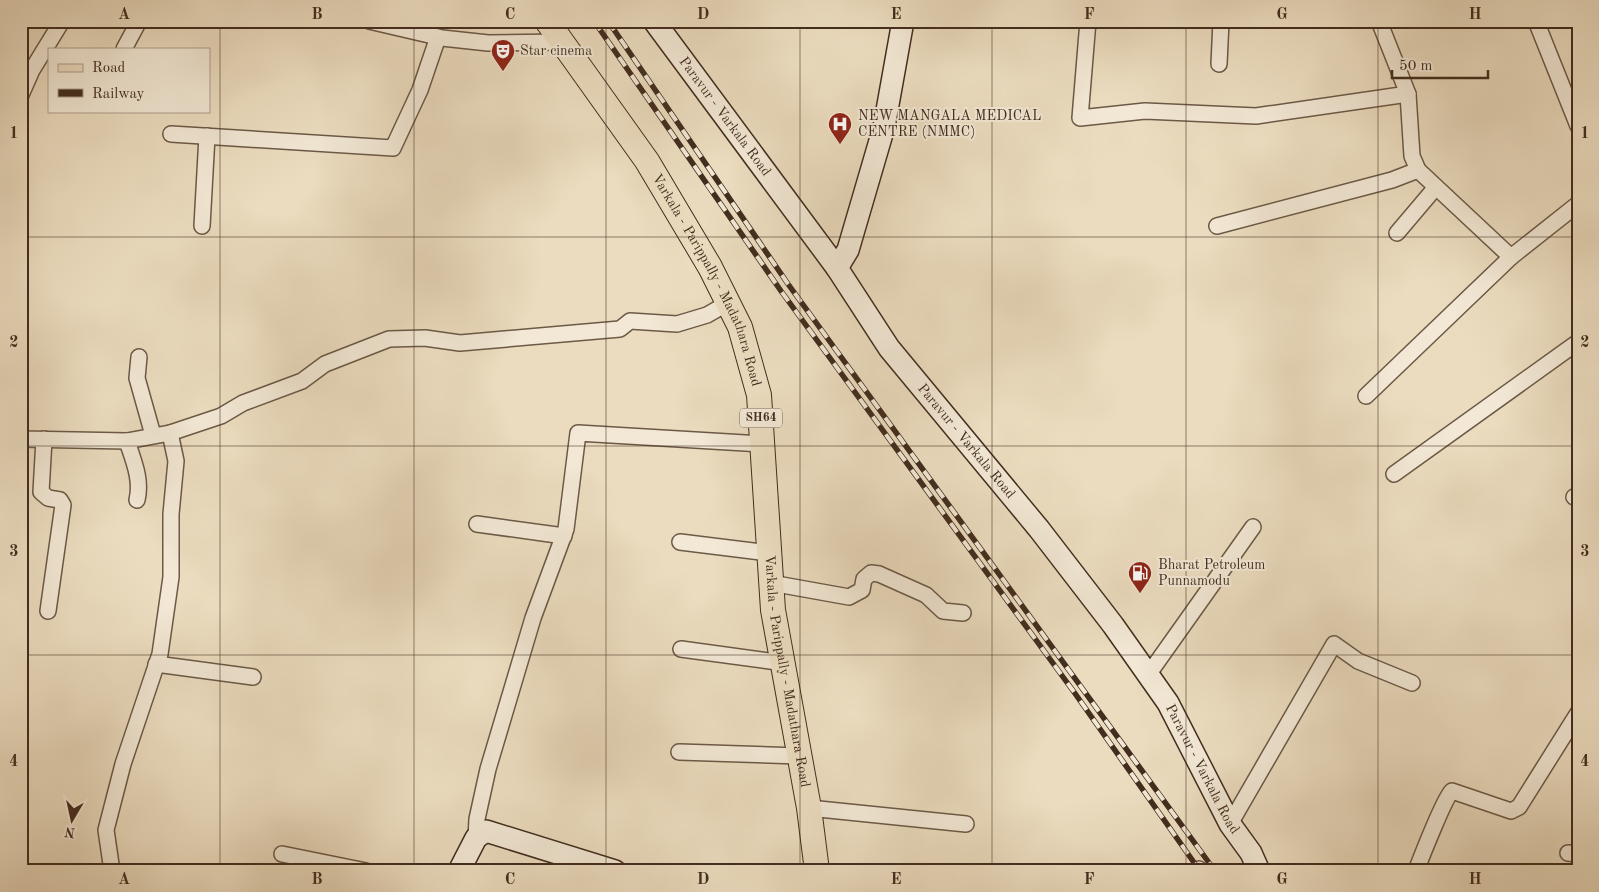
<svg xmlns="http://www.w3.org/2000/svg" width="1599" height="892" font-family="'Old Standard TT',serif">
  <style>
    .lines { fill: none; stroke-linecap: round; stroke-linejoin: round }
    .minor-casing { stroke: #6c5946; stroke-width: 18 }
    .secondary-casing { stroke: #422d1e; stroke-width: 24 }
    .primary-casing { stroke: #422d1e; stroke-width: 26 }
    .minor { stroke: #f2e8d5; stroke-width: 15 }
    .secondary { stroke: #f2e8d5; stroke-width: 21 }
    .primary { stroke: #ebdcbf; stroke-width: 24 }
    .rail-casing { stroke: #422d1e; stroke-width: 5.5 }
    .rail { stroke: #f2e8d5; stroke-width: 4; stroke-dasharray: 11; stroke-linecap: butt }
    .grid { fill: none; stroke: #422d1e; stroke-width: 1; stroke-opacity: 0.55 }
    .labels { text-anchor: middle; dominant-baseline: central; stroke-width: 4; stroke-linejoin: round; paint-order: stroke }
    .shield { fill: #f2e8d5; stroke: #776555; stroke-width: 1 }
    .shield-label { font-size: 12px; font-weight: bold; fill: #422d1e }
    .poi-label { font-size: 14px; fill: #422d1e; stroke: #f2e8d5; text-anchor: start }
    .street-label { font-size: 14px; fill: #422d1e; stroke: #f2e8d5 }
    .neatline { fill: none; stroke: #422d1e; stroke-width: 2 }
    .grid-label { font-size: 16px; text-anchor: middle; font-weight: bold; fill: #422d1e }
  </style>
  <rect width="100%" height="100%" fill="#ebdcbf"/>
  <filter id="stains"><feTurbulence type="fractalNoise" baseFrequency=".004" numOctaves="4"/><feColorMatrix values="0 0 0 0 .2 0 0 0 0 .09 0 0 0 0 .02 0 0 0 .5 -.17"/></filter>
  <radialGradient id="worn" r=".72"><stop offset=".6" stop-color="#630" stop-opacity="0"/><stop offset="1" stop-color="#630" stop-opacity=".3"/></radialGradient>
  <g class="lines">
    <g class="minor-casing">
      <g id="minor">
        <polyline points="369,21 442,38 488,43 561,42"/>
        <polyline points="1088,21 1080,118 1145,111 1256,116 1408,94"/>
        <polyline points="1379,21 1408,94 1412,156 1418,170 1511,257 1578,204"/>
        <polyline points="1536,21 1578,126"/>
        <polyline points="124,49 139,21"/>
        <polyline points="1219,64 1221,21"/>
        <polyline points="21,95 32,70 62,21"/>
        <polyline points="171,134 393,148 420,90 438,37"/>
        <polyline points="202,226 207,136"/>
        <polyline points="1217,226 1392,180 1418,170"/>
        <polyline points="1397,233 1436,187"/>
        <polyline points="139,357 137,378 153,435"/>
        <polyline points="1366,396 1511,257"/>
        <polyline points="21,439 127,441 170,433 221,416 243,403 302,381 325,364 389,339 425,338 460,343 620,329 630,321 677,324 707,315 728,303"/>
        <polyline points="44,439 41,492 48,498 60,500 63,505 48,611"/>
        <path d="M 127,441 C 133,460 142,479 137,500"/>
        <polyline points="1394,474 1578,342"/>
        <polyline points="1574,497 1578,495"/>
        <polyline points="477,524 564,536"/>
        <polyline points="680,542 769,553"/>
        <polyline points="771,583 849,597 862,590 864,579 871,573 879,574 926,595 943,611 963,613"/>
        <polyline points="681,649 784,663"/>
        <polyline points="156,664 253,677"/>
        <polyline points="1148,675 1253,527"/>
        <polyline points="679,752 799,756"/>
        <polyline points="809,808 966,824"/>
        <polyline points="1230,824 1334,644 1358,661 1412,683"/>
        <polyline points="476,838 477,819 488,769 533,618 566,529 578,433 762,444"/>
        <polyline points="1568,853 1578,854"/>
        <polyline points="282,854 366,871"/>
        <polyline points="112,871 106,830 123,764 160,654 171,577 171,514 176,461 170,433"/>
        <polyline points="1197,871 1199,869"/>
        <path d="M 1416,871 C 1421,858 1445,797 1452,791 L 1511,811 L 1519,807 L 1578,713"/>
      </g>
    </g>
    <g class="secondary-casing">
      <g id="secondary">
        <path id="s1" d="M 654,21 L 837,268 L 889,348 L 1039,529 L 1113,625 L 1168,703 L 1230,824 L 1251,853 L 1259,871"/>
        <polyline points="837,268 848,250 884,127 903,21"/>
        <polyline points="459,871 476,838 486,831 615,871"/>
      </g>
    </g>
    <g class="primary-casing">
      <g id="primary">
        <path id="s2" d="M 547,21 L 647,161 L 710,267 L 740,327 L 759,395 L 773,610 L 809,808 L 817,871"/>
      </g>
    </g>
    <use href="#minor" class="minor"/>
    <use href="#secondary" class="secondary"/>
    <use href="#primary" class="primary"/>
    <g class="rail-casing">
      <g id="rail">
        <polyline points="594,21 781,291 1074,692 1200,871"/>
        <polyline points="608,21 788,284 1215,871"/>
      </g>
    </g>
    <use href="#rail" class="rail"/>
  </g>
  <path class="grid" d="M 220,21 L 220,871M 414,21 L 414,871M 606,21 L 606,871M 800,21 L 800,871M 992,21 L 992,871M 1186,21 L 1186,871M 1378,21 L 1378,871M 21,237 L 1578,237M 21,446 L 1578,446M 21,655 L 1578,655"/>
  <defs>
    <g id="theatre-pin" transform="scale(1.25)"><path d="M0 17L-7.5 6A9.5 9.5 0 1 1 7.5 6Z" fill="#8f2418" stroke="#f2e8d5"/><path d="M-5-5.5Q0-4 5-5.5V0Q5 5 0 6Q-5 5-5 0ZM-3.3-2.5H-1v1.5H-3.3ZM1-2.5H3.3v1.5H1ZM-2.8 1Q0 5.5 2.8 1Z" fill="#fff"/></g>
    <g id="hospital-pin" transform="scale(1.25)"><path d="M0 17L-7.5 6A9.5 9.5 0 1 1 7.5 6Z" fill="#8f2418" stroke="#f2e8d5"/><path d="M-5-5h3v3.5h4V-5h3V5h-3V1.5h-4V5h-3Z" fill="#fff"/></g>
    <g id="fuel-pin" transform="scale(1.25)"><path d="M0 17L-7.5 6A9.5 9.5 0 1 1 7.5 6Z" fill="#8f2418" stroke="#f2e8d5"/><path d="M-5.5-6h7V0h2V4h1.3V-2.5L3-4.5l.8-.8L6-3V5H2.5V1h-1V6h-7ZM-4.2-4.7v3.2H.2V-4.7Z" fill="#fff"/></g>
  </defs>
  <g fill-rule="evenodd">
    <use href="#theatre-pin" x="503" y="51"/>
    <use href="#hospital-pin" x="840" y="124"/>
    <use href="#fuel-pin" x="1140" y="573"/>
  </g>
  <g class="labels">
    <rect class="shield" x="740" y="408.5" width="42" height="19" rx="4"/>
    <g class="shield-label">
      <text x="761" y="418">SH64</text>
    </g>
    <g class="poi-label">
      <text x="520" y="51">Star cinema</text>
      <text x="858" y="116">NEW MANGALA MEDICAL<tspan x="858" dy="16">CENTRE (NMMC)</tspan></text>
      <text x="1158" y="565">Bharat Petroleum<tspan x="1158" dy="16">Punnamodu</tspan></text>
    </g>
    <g class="street-label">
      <text stroke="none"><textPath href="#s1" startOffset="119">Paravur - Varkala Road</textPath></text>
      <text stroke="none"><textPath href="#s2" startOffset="306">Varkala - Parippally - Madathara Road</textPath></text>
      <text stroke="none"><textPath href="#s1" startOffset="524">Paravur - Varkala Road</textPath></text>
      <text stroke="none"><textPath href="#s2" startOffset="711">Varkala - Parippally - Madathara Road</textPath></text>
      <text stroke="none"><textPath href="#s1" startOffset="929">Paravur - Varkala Road</textPath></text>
    </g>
  </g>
  <rect width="1599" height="892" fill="none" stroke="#ebdcbf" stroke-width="55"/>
  <rect x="48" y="48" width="162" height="65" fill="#f2e8d5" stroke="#ac9d8c"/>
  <rect x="58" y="64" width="25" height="8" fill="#ebdcbf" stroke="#ac9d8c"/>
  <text x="92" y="72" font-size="15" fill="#422d1e">Road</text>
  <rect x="58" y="89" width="25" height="8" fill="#422d1e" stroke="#ac9d8c"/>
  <text x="92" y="98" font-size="15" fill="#422d1e">Railway</text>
  <g transform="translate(72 820) rotate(189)" stroke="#f2e8d5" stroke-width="4" paint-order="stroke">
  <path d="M0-4L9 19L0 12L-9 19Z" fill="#422d1e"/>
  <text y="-8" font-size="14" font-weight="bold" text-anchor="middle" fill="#422d1e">N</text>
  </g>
  <path d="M1392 70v8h96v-8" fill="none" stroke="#422d1e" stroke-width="2.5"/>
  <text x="1399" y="70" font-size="15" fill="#422d1e" stroke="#f2e8d5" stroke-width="4" paint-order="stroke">50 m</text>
  <rect x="28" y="28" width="1544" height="836" class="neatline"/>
  <g class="grid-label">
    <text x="124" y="19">A</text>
    <text x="317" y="19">B</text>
    <text x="510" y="19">C</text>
    <text x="703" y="19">D</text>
    <text x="896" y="19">E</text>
    <text x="1089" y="19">F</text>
    <text x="1282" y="19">G</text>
    <text x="1475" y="19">H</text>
    <text x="14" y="138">1</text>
    <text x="1585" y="138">1</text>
    <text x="14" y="347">2</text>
    <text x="1585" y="347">2</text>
    <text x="14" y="556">3</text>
    <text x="1585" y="556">3</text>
    <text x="14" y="766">4</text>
    <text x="1585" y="766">4</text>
    <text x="124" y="884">A</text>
    <text x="317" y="884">B</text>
    <text x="510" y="884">C</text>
    <text x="703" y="884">D</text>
    <text x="896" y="884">E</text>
    <text x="1089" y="884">F</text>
    <text x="1282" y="884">G</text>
    <text x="1475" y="884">H</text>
  </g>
  <rect width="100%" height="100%" filter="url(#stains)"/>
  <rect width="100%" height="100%" fill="url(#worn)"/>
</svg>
